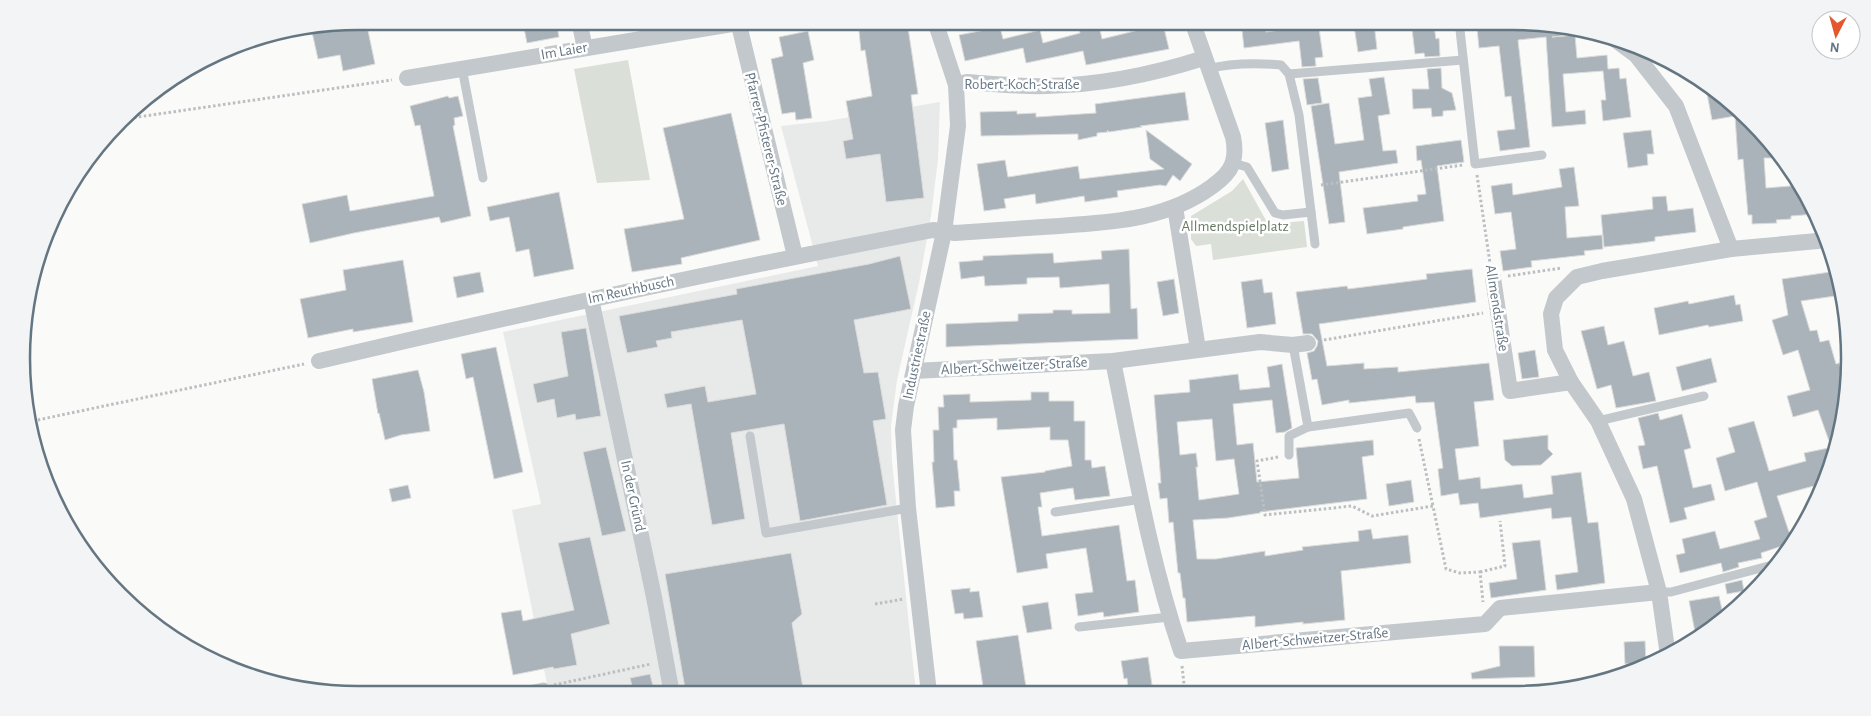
<svg xmlns="http://www.w3.org/2000/svg" width="1871" height="716" font-family="'Alegreya Sans',sans-serif">
  <style>
    .built { fill: #e8e9e9 }
    .green { fill: #dadfd7 }
    .building { fill: #aab3b9; stroke: #dcdcda; fill-rule: evenodd }
    .lines { fill: none; stroke-linecap: round; stroke-linejoin: round }
    .path { stroke: #bbbfc2; stroke-width: 3; stroke-dasharray: 2.5 2.5; stroke-linecap: butt }
    .lane { stroke: #c3c8cc; stroke-width: 9 }
    .street { stroke: #c3c8cc; stroke-width: 16 }
    .labels { text-anchor: middle; dominant-baseline: central; stroke-width: 5; stroke-linejoin: round; paint-order: stroke }
    .street-label { font-size: 15px; fill: #657683; stroke: #fff }
    .park-label { font-size: 15px; fill: #687a64; stroke: #fff }
    .rim { fill: none; stroke: #657683; stroke-width: 2.5 }
  </style>
  <rect width="100%" height="100%" fill="#fafaf8"/>
  <polygon class="built" points="940,102 938,159 931,216 919,283 897,380 891,426 892,462 916,693 549,694 512,510 541,504 503,332 818,266 781,126 827,121"/>
  <g class="green">
    <polygon points="628,60 650,180 597,183 574,69"/>
    <polygon points="1243,179 1268,224 1304,221 1307,247 1213,260 1211,244 1196,246 1191,239 1191,216 1232,191"/>
  </g>
  <g class="building">
    <polygon points="366,21 375,64 343,71 340,55 318,59 312,32"/>
    <polygon points="530,21 556,21 559,37 527,43 523,23"/>
    <polygon points="858,21 907,21 918,94 911,95 924,198 886,202 880,154 846,159 843,141 853,139 846,101 872,96 865,50 861,51"/>
    <polygon points="1078,21 1098,21 1102,39 1163,24 1169,49 1086,65 1083,51 1026,63 1023,48 965,61 959,35 1000,27 1003,39 1040,30 1043,43 1080,33"/>
    <polygon points="1241,21 1264,21 1266,32 1295,28 1294,21 1318,21 1323,57 1315,58 1316,66 1302,67 1299,41 1244,48"/>
    <polygon points="1490,21 1513,21 1572,29 1571,35 1552,37 1575,35 1577,58 1607,55 1608,69 1619,68 1620,79 1626,78 1631,117 1603,121 1601,100 1606,100 1603,71 1563,74 1566,112 1585,110 1586,124 1552,127 1546,37 1518,40 1530,147 1500,151 1497,131 1515,129 1511,96 1505,97 1499,46 1479,48 1477,28 1491,26"/>
    <polygon points="1374,23 1377,49 1358,52 1354,26"/>
    <polygon points="1434,26 1436,39 1439,38 1440,56 1425,57 1424,53 1415,54 1412,29"/>
    <polygon points="808,31 814,60 803,63 812,118 796,120 795,112 782,114 771,59 783,56 779,37"/>
    <polygon points="1441,68 1442,88 1452,93 1456,110 1443,111 1443,116 1432,117 1431,108 1413,109 1412,89 1429,89 1427,69"/>
    <polygon points="1384,77 1390,114 1378,116 1383,151 1396,150 1398,163 1339,172 1345,222 1329,224 1311,106 1329,103 1335,144 1364,140 1358,98 1372,96 1369,79"/>
    <polygon points="1318,78 1322,103 1307,105 1303,79"/>
    <polygon points="1705,83 1718,91 1766,136 1773,145 1773,158 1764,158 1766,188 1802,185 1816,214 1791,216 1791,219 1776,220 1777,223 1752,224 1752,215 1748,215 1743,159 1738,160 1735,116 1712,120"/>
    <polygon points="1185,92 1189,120 1140,126 1142,127 1109,132 1107,130 1108,132 1097,133 1097,136 1078,140 1078,134 981,136 980,112 1017,111 1017,114 1036,113 1036,117 1096,113 1095,104"/>
    <polygon points="448,96 449,98 458,96 463,116 454,118 455,125 453,126 471,216 441,223 439,217 354,233 310,243 302,204 347,195 350,211 434,196 420,125 415,126 410,106"/>
    <polygon points="731,113 760,240 681,258 682,264 632,272 624,229 684,219 663,128"/>
    <polygon points="1283,120 1289,169 1272,172 1265,123"/>
    <polygon points="1146,130 1192,164 1180,181 1173,175 1166,186 1160,185 1117,191 1118,197 1085,202 1084,196 1036,204 1035,194 1004,199 1006,208 984,211 977,164 1005,160 1008,177 1078,166 1080,179 1164,169 1150,159"/>
    <polygon points="1651,130 1654,154 1647,154 1648,165 1628,168 1623,133"/>
    <polygon points="1461,140 1464,162 1437,166 1444,221 1403,227 1403,229 1367,234 1363,208 1418,201 1417,195 1426,194 1421,160 1417,161 1416,146"/>
    <polygon points="1574,167 1579,206 1565,207 1567,238 1602,235 1603,249 1584,251 1585,255 1531,261 1532,267 1503,271 1500,251 1516,249 1511,212 1495,214 1491,186 1512,183 1513,195 1562,187 1559,169"/>
    <polygon points="559,192 574,269 534,277 529,249 516,252 509,217 490,221 487,207"/>
    <polygon points="1666,196 1668,211 1693,208 1696,232 1655,237 1655,241 1641,243 1604,247 1601,215 1653,209 1652,197"/>
    <polygon points="1129,249 1131,309 1137,308 1138,339 946,347 946,324 1018,321 1018,314 1053,313 1053,310 1072,310 1072,314 1110,313 1109,284 1060,288 1059,277 1027,278 1027,284 985,286 984,276 961,279 959,262 983,260 983,256 1053,253 1054,263 1102,259 1101,251"/>
    <polygon points="900,256 911,309 854,320 864,373 878,372 886,419 873,421 887,505 800,521 784,424 731,433 745,519 712,525 691,404 667,408 664,394 705,386 708,402 756,394 742,320 671,332 672,338 656,341 658,347 627,353 619,316 737,294 736,289 869,264"/>
    <polygon points="403,260 413,322 353,332 353,329 308,338 300,299 346,290 343,270"/>
    <polygon points="1472,269 1476,302 1319,324 1327,366 1364,363 1364,369 1398,367 1398,372 1489,363 1494,400 1474,402 1479,446 1455,449 1459,480 1480,477 1481,489 1522,484 1524,498 1553,494 1551,476 1581,472 1588,523 1598,522 1605,583 1557,590 1555,575 1578,572 1571,517 1552,519 1551,508 1480,518 1478,503 1460,505 1458,493 1441,496 1438,469 1443,468 1434,402 1416,403 1415,396 1349,403 1349,400 1322,405 1317,379 1312,380 1307,353 1314,351 1317,346 1318,341 1312,334 1303,334 1296,292 1347,286 1348,289 1427,279 1426,274"/>
    <polygon points="1837,271 1842,295 1801,301 1810,331 1817,330 1820,342 1829,340 1836,364 1839,363 1848,388 1840,437 1829,441 1818,410 1793,417 1787,396 1810,390 1798,350 1783,355 1772,320 1788,315 1782,279"/>
    <polygon points="480,272 484,292 457,298 453,277"/>
    <polygon points="1174,279 1179,313 1163,316 1157,282"/>
    <polygon points="1262,279 1264,293 1272,292 1276,324 1247,328 1241,282"/>
    <polygon points="1734,295 1736,305 1740,304 1743,321 1709,327 1708,325 1659,335 1654,308 1688,301 1689,304"/>
    <polygon points="1604,326 1608,345 1624,341 1633,376 1649,372 1656,401 1616,408 1611,385 1597,389 1581,331"/>
    <polygon points="586,328 601,416 576,420 575,414 557,418 554,399 537,403 533,384 568,376 561,332"/>
    <polygon points="496,347 523,472 494,479 473,377 466,379 461,354"/>
    <polygon points="1535,350 1539,377 1522,379 1518,353"/>
    <polygon points="1711,358 1717,382 1682,391 1676,367"/>
    <path d="M 1282,364 L 1292,428 L 1285,432 L 1276,433 L 1272,400 L 1233,404 L 1237,445 L 1253,443 L 1257,482 L 1299,478 L 1296,448 L 1373,440 L 1374,455 L 1362,457 L 1367,499 L 1260,512 L 1260,513 L 1228,518 L 1193,520 L 1197,559 L 1216,559 L 1265,551 L 1265,556 L 1303,550 L 1302,547 L 1359,541 L 1358,531 L 1371,529 L 1373,539 L 1408,535 L 1411,563 L 1341,571 L 1345,620 L 1303,624 L 1303,622 L 1255,627 L 1255,616 L 1187,622 L 1185,598 L 1183,598 L 1180,573 L 1178,573 L 1173,522 L 1169,523 L 1167,498 L 1160,499 L 1158,483 L 1161,483 L 1154,395 L 1190,392 L 1189,380 L 1238,374 L 1240,390 L 1270,387 L 1267,367 ZM 1212,419 L 1216,461 L 1234,459 L 1239,494 L 1199,500 L 1196,467 L 1198,467 L 1196,453 L 1180,455 L 1177,422 Z"/>
    <polygon points="418,370 424,392 430,431 401,435 385,440 379,413 378,414 372,379"/>
    <polygon points="1031,392 1049,392 1049,401 1074,401 1074,421 1085,421 1085,460 1091,460 1092,468 1105,466 1110,496 1075,500 1073,488 1040,493 1042,507 1038,507 1042,536 1119,525 1127,581 1135,580 1139,612 1104,617 1103,612 1078,616 1075,594 1093,592 1086,548 1046,554 1048,568 1017,573 1001,477 1045,472 1045,471 1072,466 1068,440 1050,440 1050,427 997,430 997,418 957,420 957,428 953,428 954,460 957,460 960,491 954,491 955,506 936,508 932,462 934,462 933,430 939,430 938,407 944,407 943,395 970,394 970,402 1031,400"/>
    <polygon points="1658,413 1660,420 1682,414 1691,448 1684,450 1693,488 1711,484 1715,500 1684,508 1687,519 1670,523 1657,466 1643,469 1638,446 1645,445 1638,418"/>
    <polygon points="1754,421 1769,471 1806,461 1804,453 1838,446 1821,484 1777,496 1789,532 1793,531 1795,540 1794,542 1761,553 1762,558 1738,563 1739,567 1723,572 1721,563 1680,573 1676,555 1685,553 1682,539 1715,531 1720,549 1760,539 1754,521 1767,517 1757,482 1725,491 1716,458 1735,452 1728,428"/>
    <polygon points="1548,435 1548,449 1553,454 1541,465 1512,466 1505,460 1503,440"/>
    <polygon points="606,447 626,531 602,536 583,452"/>
    <polygon points="1411,480 1414,502 1389,506 1386,484"/>
    <polygon points="408,485 411,498 392,502 389,489"/>
    <polygon points="590,537 610,624 571,634 577,665 554,669 553,667 513,675 501,613 521,610 523,621 574,610 558,543"/>
    <polygon points="1540,540 1546,590 1491,598 1489,583 1517,579 1512,543"/>
    <polygon points="791,553 802,614 792,623 804,694 686,694 665,574"/>
    <polygon points="1742,580 1744,591 1727,594 1725,584"/>
    <polygon points="970,588 970,592 979,591 983,617 964,619 963,613 955,614 951,590"/>
    <polygon points="1719,596 1724,619 1696,637 1689,601"/>
    <polygon points="1048,602 1052,629 1027,633 1022,606"/>
    <polygon points="1018,635 1026,687 984,693 976,641"/>
    <polygon points="1645,641 1646,663 1625,664 1624,642"/>
    <polygon points="1499,646 1534,646 1535,677 1472,679 1471,673 1500,666"/>
    <polygon points="1148,657 1152,685 1128,689 1127,678 1124,679 1121,661"/>
    <polygon points="650,674 655,694 634,694 630,678"/>
  </g>
  <g class="lines">
    <g class="path">
      <polyline points="124,119 392,80"/>
      <polyline points="1477,175 1490,263"/>
      <polyline points="1321,185 1463,165"/>
      <polyline points="1508,276 1562,268"/>
      <polyline points="1324,340 1483,313"/>
      <polyline points="28,422 304,364"/>
      <polyline points="1419,439 1433,506"/>
      <polyline points="1278,457 1257,461 1265,515 1352,506 1372,516 1433,506 1446,569 1460,573 1480,572 1483,602"/>
      <polyline points="1480,572 1505,566 1500,521"/>
      <polyline points="875,604 904,599"/>
      <polyline points="1182,666 1185,693"/>
      <polyline points="554,685 651,664"/>
    </g>
    <g class="lane">
      <polyline points="1459,21 1475,164 1542,155"/>
      <polyline points="738,23 751,21"/>
      <polyline points="462,68 483,178"/>
      <path d="M 1208,69 C 1231,63 1257,63 1281,65 L 1289,74 L 1299,115 L 1315,244"/>
      <polyline points="1289,74 1463,60"/>
      <polyline points="1233,163 1247,167 1275,213 1283,215 1311,212"/>
      <polyline points="1293,345 1308,427"/>
      <polyline points="1598,421 1704,396"/>
      <polyline points="750,436 766,533 908,508"/>
      <polyline points="1289,455 1289,436 1308,427 1409,413 1417,428"/>
      <polyline points="1055,512 1142,499"/>
      <polyline points="1659,592 1671,592 1776,564"/>
      <polyline points="1079,627 1169,617"/>
      <polyline points="510,694 544,687"/>
    </g>
    <g class="street">
      <polyline points="579,21 585,48"/>
      <polyline points="738,21 795,256"/>
      <polyline points="1613,38 1636,55 1676,106 1731,249"/>
      <polyline points="407,78 738,23"/>
      <path d="M 956,85 L 967,82 C 994,84 1021,87 1047,86 C 1100,85 1154,74 1204,58"/>
      <polyline points="1175,207 1198,349"/>
      <polyline points="1493,278 1510,391 1571,382"/>
      <polyline points="591,299 654,597 672,694"/>
      <path d="M 319,361 C 523,313 727,269 933,230 L 955,233 C 984,231 1014,229 1043,227 C 1098,223 1155,223 1204,192 C 1227,177 1239,166 1233,137 L 1192,21"/>
      <path d="M 1113,361 C 1133,458 1149,557 1181,651 L 1485,624 L 1500,608 L 1659,592"/>
      <polyline points="914,371 1113,361 1260,342 1293,345 1308,343"/>
      <polyline points="1668,656 1659,592 1634,499 1598,421 1571,382 1555,350 1551,314 1556,298 1577,277 1602,271 1731,249 1828,240"/>
      <polyline points="929,693 908,508 903,430 906,406 944,232 958,126 956,85 935,21"/>
    </g>
  </g>
  <g class="labels">
    <g class="street-label">
      <text transform="translate(564 51) rotate(-10)">Im Laier</text>
      <text x="1022" y="84">Robert-Koch-Straße</text>
      <text transform="translate(766 139) rotate(76)">Pfarrer-Pfisterer-Straße</text>
      <text transform="translate(631 290) rotate(-12)">Im Reuthbusch</text>
      <text transform="translate(1497 308) rotate(81)">Allmendstraße</text>
      <text transform="translate(917 355) rotate(-78)">Industriestraße</text>
      <text transform="translate(1014 366) rotate(-3)">Albert-Schweitzer-Straße</text>
      <text transform="translate(633 496) rotate(78)">In der Gründ</text>
      <text transform="translate(1315 639) rotate(-5)">Albert-Schweitzer-Straße</text>
    </g>
    <g class="park-label">
      <text x="1235" y="226">Allmendspielplatz</text>
    </g>
  </g>
  <path d="M0 0H1871V716H0ZM358 30H1513A328 328 0 0 1 1841 358V358A328 328 0 0 1 1513 686H358A328 328 0 0 1 30 358V358A328 328 0 0 1 358 30Z" fill="#f3f4f5" fill-rule="evenodd"/>
  <path class="rim" d="M358 30H1513A328 328 0 0 1 1841 358V358A328 328 0 0 1 1513 686H358A328 328 0 0 1 30 358V358A328 328 0 0 1 358 30Z"/>
  <g transform="translate(1836 35) rotate(186)"><circle r="24" fill="#ffffff" stroke="#c1c8cd"/>
  <path d="M0-4L9 19L0 12L-9 19Z" fill="#e4572e"/>
  <text y="-8" font-size="14" font-weight="bold" text-anchor="middle" fill="#657683">N</text>
  </g>
</svg>
